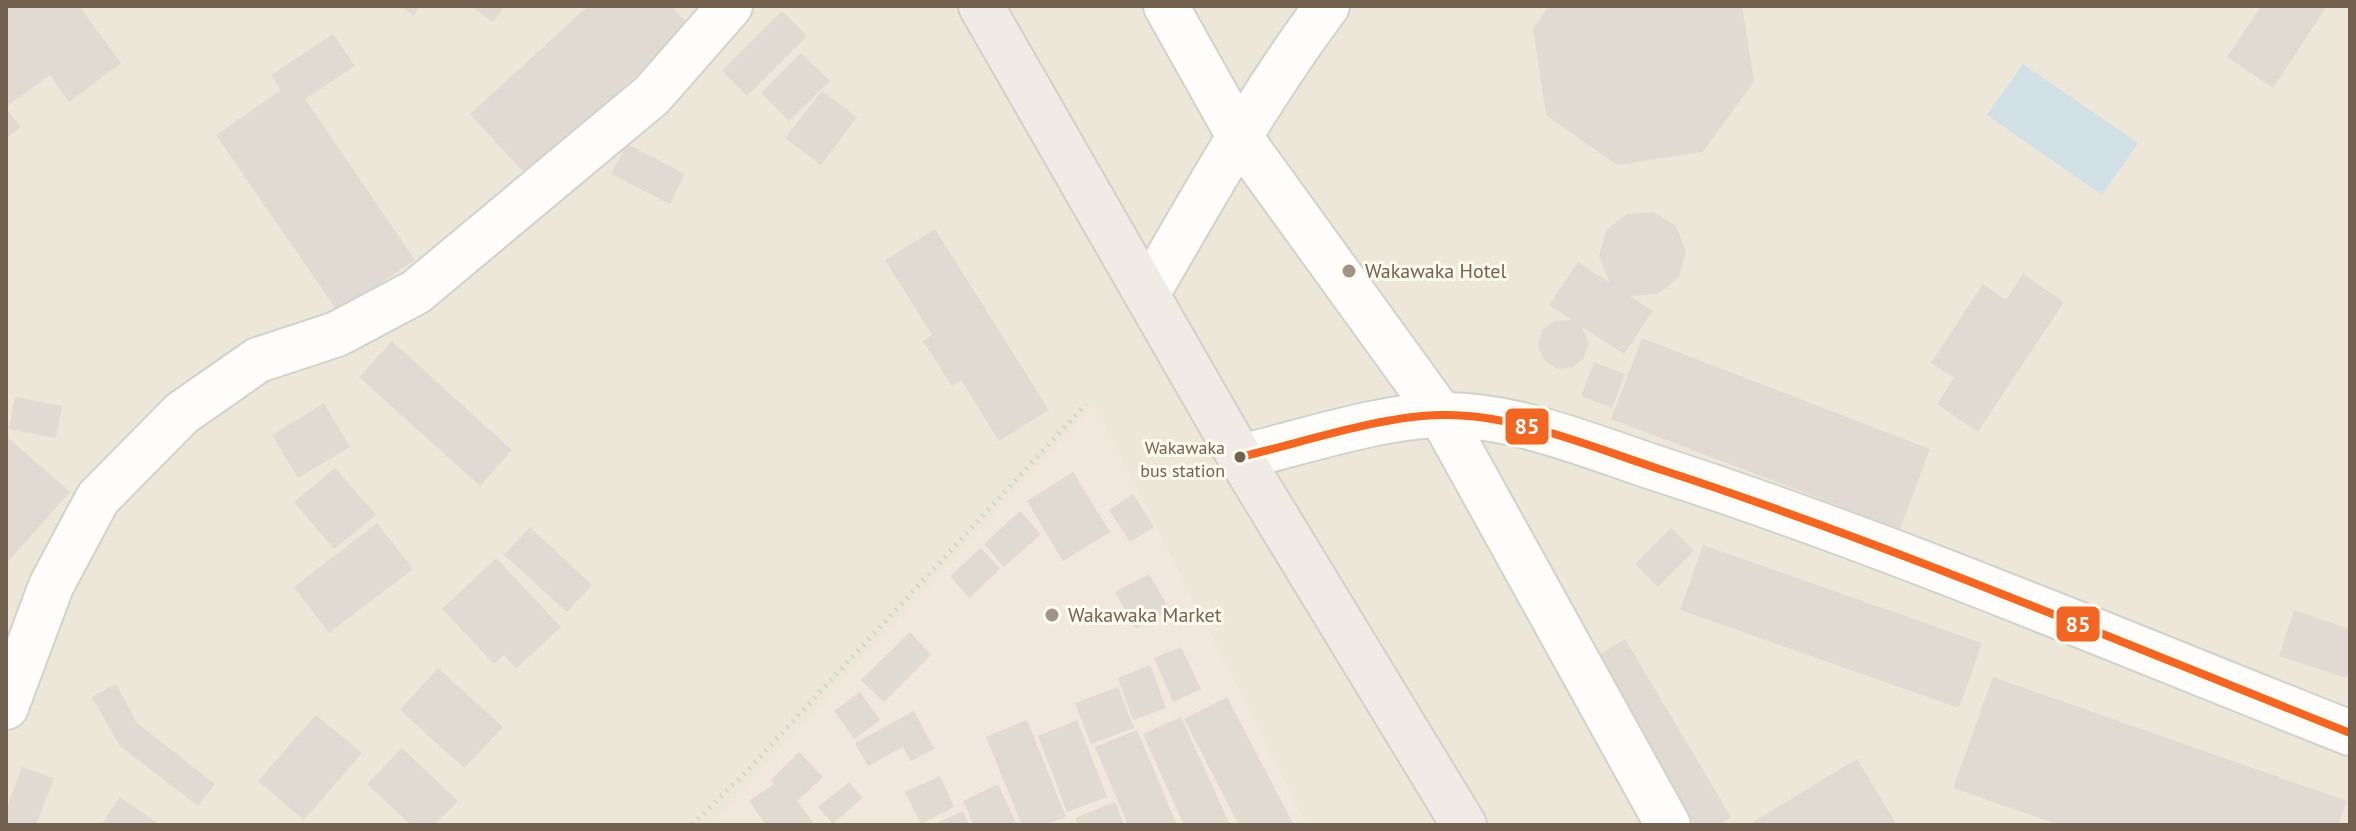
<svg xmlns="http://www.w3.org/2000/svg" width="2356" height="831" font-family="'PT Sans',sans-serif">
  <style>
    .residential { fill: #ede7da }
    .commercial { fill: #f1e7dd }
    .water { fill: #d0e0e5 }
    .building { fill: #e0dad3 }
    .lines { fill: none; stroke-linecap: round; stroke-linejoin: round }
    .street-casing { stroke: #d4d0ca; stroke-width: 48 }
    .highway-casing { stroke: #d5cfc8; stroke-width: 48 }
    .path { stroke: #d7d2cd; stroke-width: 5; stroke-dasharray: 2 6; stroke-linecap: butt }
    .street { stroke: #fefdfc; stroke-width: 44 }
    .highway { stroke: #f0ebe6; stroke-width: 44 }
    .bus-1-casing { stroke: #fdfaef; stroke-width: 14 }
    .bus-1 { stroke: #f26522; stroke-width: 8 }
    .poi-dot { fill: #a09486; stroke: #fdfaef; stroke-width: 3 }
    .bus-dot { fill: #72614f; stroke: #fdfaef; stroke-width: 3 }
    .labels { text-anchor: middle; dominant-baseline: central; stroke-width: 6; stroke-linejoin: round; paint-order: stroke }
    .bus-label { font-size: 18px; fill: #72614f; stroke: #fdfaef; text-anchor: end }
    .poi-label { font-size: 20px; fill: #72614f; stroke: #fdfaef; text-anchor: start }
    .line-badge { stroke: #fdfaef; stroke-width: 3 }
    .badge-label { font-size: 22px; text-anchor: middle; font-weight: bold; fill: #fff }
  </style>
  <rect width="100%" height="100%" fill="#f6f4ed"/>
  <rect class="residential" x="6" y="6" width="2344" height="819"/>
  <polygon class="commercial" points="1094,404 1307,825 711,825"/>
  <polygon class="water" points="2023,64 2138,143 2102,195 1987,115"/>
  <g class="building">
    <polygon points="6,6 79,6 121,63 69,102 50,75 6,107"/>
    <polygon points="400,6 420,6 414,16"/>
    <polygon points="470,6 505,6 493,22"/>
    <polygon points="588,6 671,6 690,26 527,176 470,114"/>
    <polygon points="1549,6 1742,6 1754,81 1703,152 1617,165 1546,115 1533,28"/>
    <polygon points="2261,6 2327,6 2273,88 2227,57"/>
    <polygon points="782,11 807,36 747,96 722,71"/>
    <polygon points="333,34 355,66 305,99 415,260 338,312 216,135 281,90 271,75"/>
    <polygon points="801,53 830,81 789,121 761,93"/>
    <polygon points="822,91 857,117 821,165 785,138"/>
    <polygon points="6,108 21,127 6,138"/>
    <polygon points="627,144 685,174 670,204 611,174"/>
    <polygon points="1654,212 1676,226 1686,251 1679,277 1658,294 1630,296 1653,311 1624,354 1582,327 1589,343 1584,358 1573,367 1557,369 1544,360 1538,346 1542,330 1554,321 1572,320 1549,305 1578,262 1610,283 1599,256 1606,230 1627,214"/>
    <polygon points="935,229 1049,410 999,441 961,380 952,386 923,341 932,335 885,260"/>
    <polygon points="2023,274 2064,302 1978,432 1937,404 1954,378 1931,363 1983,284 2006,300"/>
    <polygon points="1642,338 1930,449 1900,529 1611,419"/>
    <polygon points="392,341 512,450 480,486 359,377"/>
    <polygon points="1594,362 1625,374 1612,408 1581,396"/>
    <polygon points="15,397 62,406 56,438 9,429"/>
    <polygon points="324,403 350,447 298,478 272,435"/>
    <polygon points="6,436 70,492 6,564"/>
    <polygon points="335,468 376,515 334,549 294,502"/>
    <polygon points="1073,472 1110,532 1063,561 1027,501"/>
    <polygon points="1133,494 1154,527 1130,542 1109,510"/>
    <polygon points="1020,511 1041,534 1004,567 984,544"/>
    <polygon points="377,523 413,569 329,633 294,587"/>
    <polygon points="530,527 592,585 567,612 504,555"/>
    <polygon points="1671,528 1694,551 1658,587 1635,564"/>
    <polygon points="1703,545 1982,643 1959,708 1680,610"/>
    <polygon points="981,548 1000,569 969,598 950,576"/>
    <polygon points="496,558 561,627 516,669 504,655 494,664 442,609"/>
    <polygon points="1149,574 1170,610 1136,629 1115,592"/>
    <polygon points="2294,610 2350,629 2350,666 2346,678 2279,656"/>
    <polygon points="910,632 931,655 884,702 861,680"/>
    <polygon points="1625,639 1731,817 1719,825 1695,825 1595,657"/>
    <polygon points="1181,647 1201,689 1173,702 1154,658"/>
    <polygon points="1150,665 1166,708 1133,720 1118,678"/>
    <polygon points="438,668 503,727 464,768 400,710"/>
    <polygon points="1993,677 2347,801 2338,825 2059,825 1953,788"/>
    <polygon points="116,684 137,723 215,784 198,806 119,745 92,697"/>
    <polygon points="1118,687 1134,728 1091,744 1075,703"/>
    <polygon points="860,692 880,720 854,739 834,711"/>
    <polygon points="1227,697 1294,825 1239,825 1184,719"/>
    <polygon points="914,711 934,749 911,761 903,747 868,766 855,743"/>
    <polygon points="316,715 362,753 304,820 258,781"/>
    <polygon points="1181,717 1230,825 1184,825 1143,734"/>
    <polygon points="1027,720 1066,817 1044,825 1022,825 986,737"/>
    <polygon points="1077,720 1107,797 1067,812 1038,736"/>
    <polygon points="1137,730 1177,825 1128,825 1095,747"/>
    <polygon points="402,748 458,801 434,825 411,825 367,784"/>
    <polygon points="799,752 823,777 797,801 815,825 766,825 749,801 774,784 771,780"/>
    <polygon points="1857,759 1897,825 1748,825"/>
    <polygon points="22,767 54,778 36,825 6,825 6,810"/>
    <polygon points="940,776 954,807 921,824 905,792"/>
    <polygon points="849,782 862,798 833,824 818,807"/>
    <polygon points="998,784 1017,825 974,825 963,801"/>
    <polygon points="120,797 156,822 154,825 101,825"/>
    <polygon points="1115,802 1124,825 1078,825 1075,818"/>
    <polygon points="963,811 969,825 932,825"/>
  </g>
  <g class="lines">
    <g class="street-casing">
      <g id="street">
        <polyline points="1166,6 1239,136 1441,415 1668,825"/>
        <path d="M 1147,294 C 1204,196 1259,97 1327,6"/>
        <path d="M 1240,457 C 1301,443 1379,416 1441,415 C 1513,413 1594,448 1662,470 C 1895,546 2122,643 2350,733"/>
        <polyline points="6,707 51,586 98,498 182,413 258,360 337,334 416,292 652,95 730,6"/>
      </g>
    </g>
    <g class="highway-casing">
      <polyline id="highway" points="981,6 1240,457 1464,825"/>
    </g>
    <polyline class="path" points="692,825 748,770 1086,404"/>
    <use href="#street" class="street"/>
    <use href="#highway" class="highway"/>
    <g class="bus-1-casing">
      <path id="bus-1" d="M 1240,457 C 1301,443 1379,416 1441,415 C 1513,413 1594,448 1662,470 C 1895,546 2122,643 2350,733"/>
    </g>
    <use href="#bus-1" class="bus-1"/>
  </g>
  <g class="poi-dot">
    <circle cx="1349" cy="271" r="8"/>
    <circle cx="1052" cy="615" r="8"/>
  </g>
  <circle class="bus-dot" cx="1240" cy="457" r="7"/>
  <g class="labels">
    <g class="bus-label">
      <text x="1225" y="447">Wakawaka<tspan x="1225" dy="23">bus station</tspan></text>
    </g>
    <g class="poi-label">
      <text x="1365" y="271">Wakawaka Hotel</text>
      <text x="1068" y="615">Wakawaka Market</text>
    </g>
  </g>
  <g class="line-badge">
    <rect x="1504" y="407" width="46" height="39" rx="8" fill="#f26522"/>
    <rect x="2055" y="605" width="46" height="38" rx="8" fill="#f26522"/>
  </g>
  <g class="badge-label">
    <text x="1527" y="434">85</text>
    <text x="2078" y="632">85</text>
  </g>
  <rect width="2356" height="831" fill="none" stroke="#72614f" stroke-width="16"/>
</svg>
